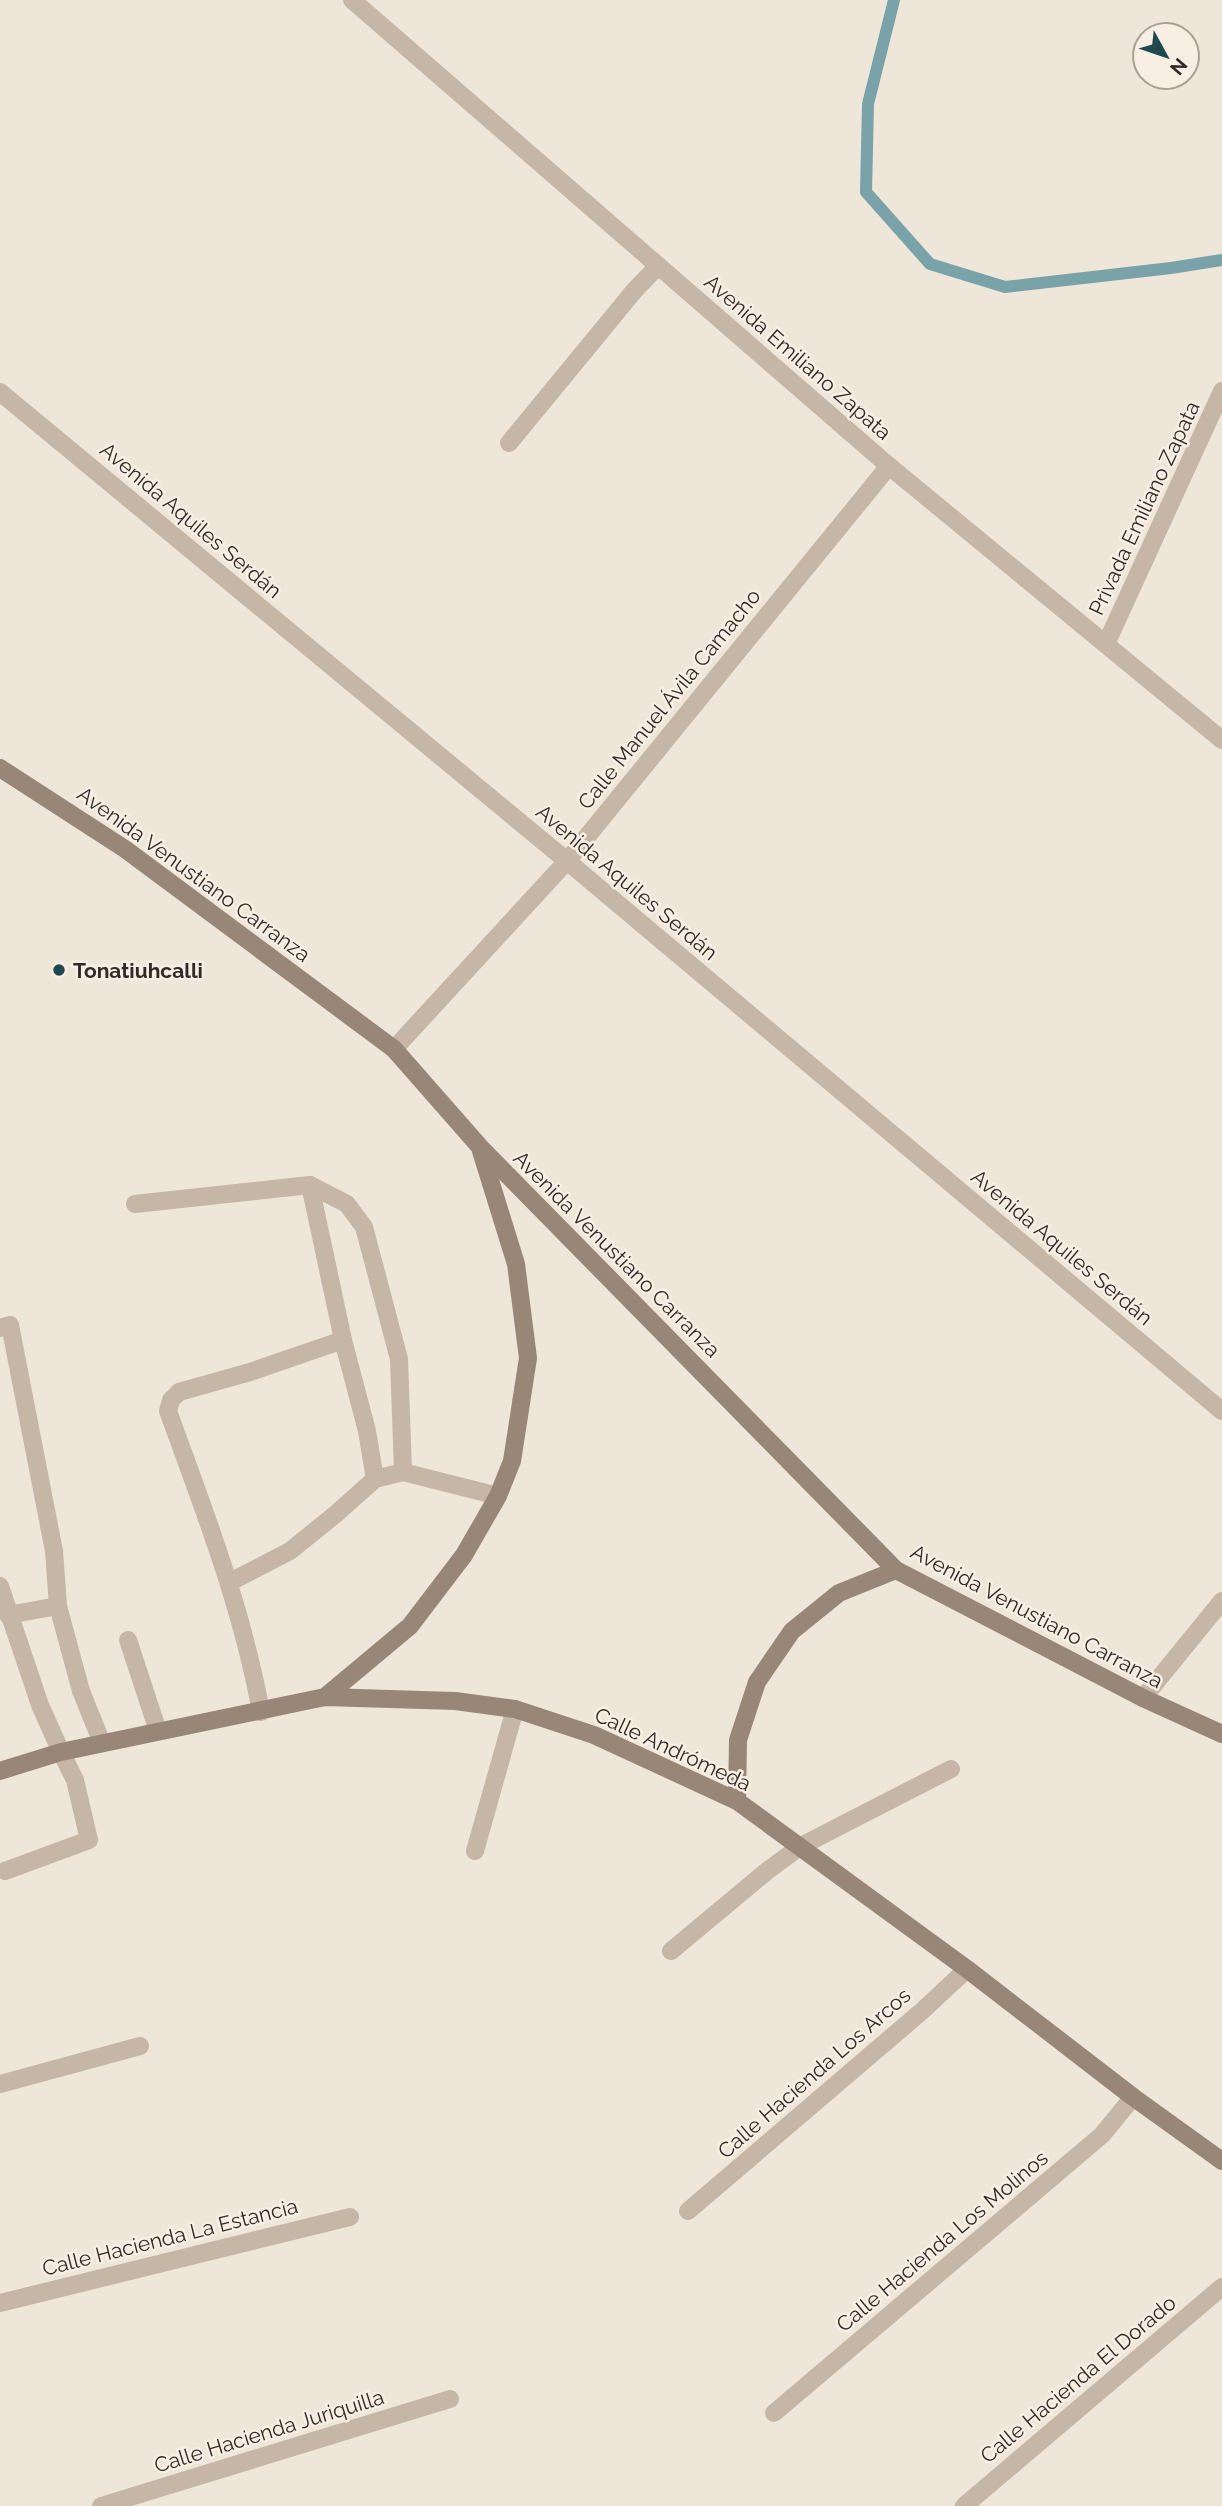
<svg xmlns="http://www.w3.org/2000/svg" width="1222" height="2506" font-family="Raleway,sans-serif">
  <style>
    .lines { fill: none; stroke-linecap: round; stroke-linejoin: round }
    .stream { stroke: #79a3a9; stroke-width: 12 }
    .service { stroke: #c5b6a5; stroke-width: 18 }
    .minor { stroke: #c5b6a5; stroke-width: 18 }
    .secondary { stroke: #988677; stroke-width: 18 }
    .poi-dot { fill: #1f484f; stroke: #f7efe4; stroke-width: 2.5 }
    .labels { text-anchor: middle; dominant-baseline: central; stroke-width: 5; stroke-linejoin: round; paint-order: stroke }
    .street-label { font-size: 21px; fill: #322a26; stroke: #f7efe4 }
    .poi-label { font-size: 21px; font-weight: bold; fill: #322a26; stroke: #f7efe4; text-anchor: start }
  </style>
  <rect width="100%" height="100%" fill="#eee6d8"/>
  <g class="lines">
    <polyline class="stream" points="894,0 868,104 866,192 930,264 1005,287 1171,268 1222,260"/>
    <g class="service">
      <polyline points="310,1185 343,1340 367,1431 375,1479"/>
      <polyline points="135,1204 310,1185 347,1204 364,1227 399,1359 403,1472 375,1479 337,1513 290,1551 230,1582"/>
      <polyline points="0,1328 10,1325 54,1551 58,1606 81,1691 102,1743"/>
      <polyline points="403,1472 498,1496"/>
      <polyline points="0,1586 40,1705 61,1752"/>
      <polyline points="8,1615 58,1606"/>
      <polyline points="128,1640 158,1731"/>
      <path d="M 261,1712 C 242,1607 204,1510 168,1411 L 171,1400 L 179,1392 L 250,1372 L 343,1340"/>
    </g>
    <g class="minor">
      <polyline points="352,0 889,466 1222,740"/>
      <polyline points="0,392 567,861 1222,1411"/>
      <polyline points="509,443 634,291 658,266"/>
      <polyline points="1106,644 1222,391"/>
      <polyline points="394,1049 567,861 889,466"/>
      <polyline points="1143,1698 1222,1601"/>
      <polyline points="475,1851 515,1709"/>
      <polyline points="5,1871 89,1840 75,1780 61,1752"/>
      <polyline points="671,1951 767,1871 801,1846 951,1769"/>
      <polyline points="0,2084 140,2046"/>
      <polyline points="688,2211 922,2011 967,1969"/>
      <polyline points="0,2303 350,2217"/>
      <polyline points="774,2413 1102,2135 1133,2097"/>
      <polyline points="101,2506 450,2399"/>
      <polyline points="964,2506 1222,2287"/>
    </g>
    <g class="secondary">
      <polyline points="0,768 125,849 394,1049 480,1147 896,1570 1143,1698 1222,1734"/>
      <polyline points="325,1697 410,1626 464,1555 498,1496 512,1461 528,1358 516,1264 481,1151"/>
      <polyline points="0,1771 61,1752 325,1697 455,1701 515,1709 594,1735 737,1801 967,1969 1133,2097 1222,2161"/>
      <polyline points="737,1801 738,1740 757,1682 792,1631 839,1593 896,1570"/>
    </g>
  </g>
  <circle class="poi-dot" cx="59" cy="970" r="7"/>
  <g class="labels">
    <g class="street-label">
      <text transform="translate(798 357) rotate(41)">Avenida Emiliano Zapata</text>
      <text transform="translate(1144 508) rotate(-65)">Privada Emiliano Zapata</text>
      <text transform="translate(191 520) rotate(40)">Avenida Aquiles Serdán</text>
      <text transform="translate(669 699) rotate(-51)">Calle Manuel Ávila Camacho</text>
      <text transform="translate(194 874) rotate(36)">Avenida Venustiano Carranza</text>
      <text transform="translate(627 882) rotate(40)">Avenida Aquiles Serdán</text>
      <text transform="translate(1062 1247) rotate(40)">Avenida Aquiles Serdán</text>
      <text transform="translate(617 1254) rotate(45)">Avenida Venustiano Carranza</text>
      <text transform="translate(1037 1616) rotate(28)">Avenida Venustiano Carranza</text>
      <text transform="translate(673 1749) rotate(25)">Calle Andrómeda</text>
      <text transform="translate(814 2073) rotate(-41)">Calle Hacienda Los Arcos</text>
      <text transform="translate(170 2237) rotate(-14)">Calle Hacienda La Estancia</text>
      <text transform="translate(942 2241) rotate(-40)">Calle Hacienda Los Molinos</text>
      <text transform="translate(1078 2379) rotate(-40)">Calle Hacienda El Dorado</text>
      <text transform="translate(269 2431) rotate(-17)">Calle Hacienda Juriquilla</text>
    </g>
    <g class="poi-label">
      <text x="73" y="970">Tonatiuhcalli</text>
    </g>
  </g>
  <g transform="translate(1166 56) rotate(130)"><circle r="33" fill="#f7efe4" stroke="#a8a098" stroke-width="2"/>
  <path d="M0-5L12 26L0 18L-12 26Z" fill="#1f484f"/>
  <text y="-10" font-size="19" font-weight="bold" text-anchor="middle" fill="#322a26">N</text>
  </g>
</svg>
